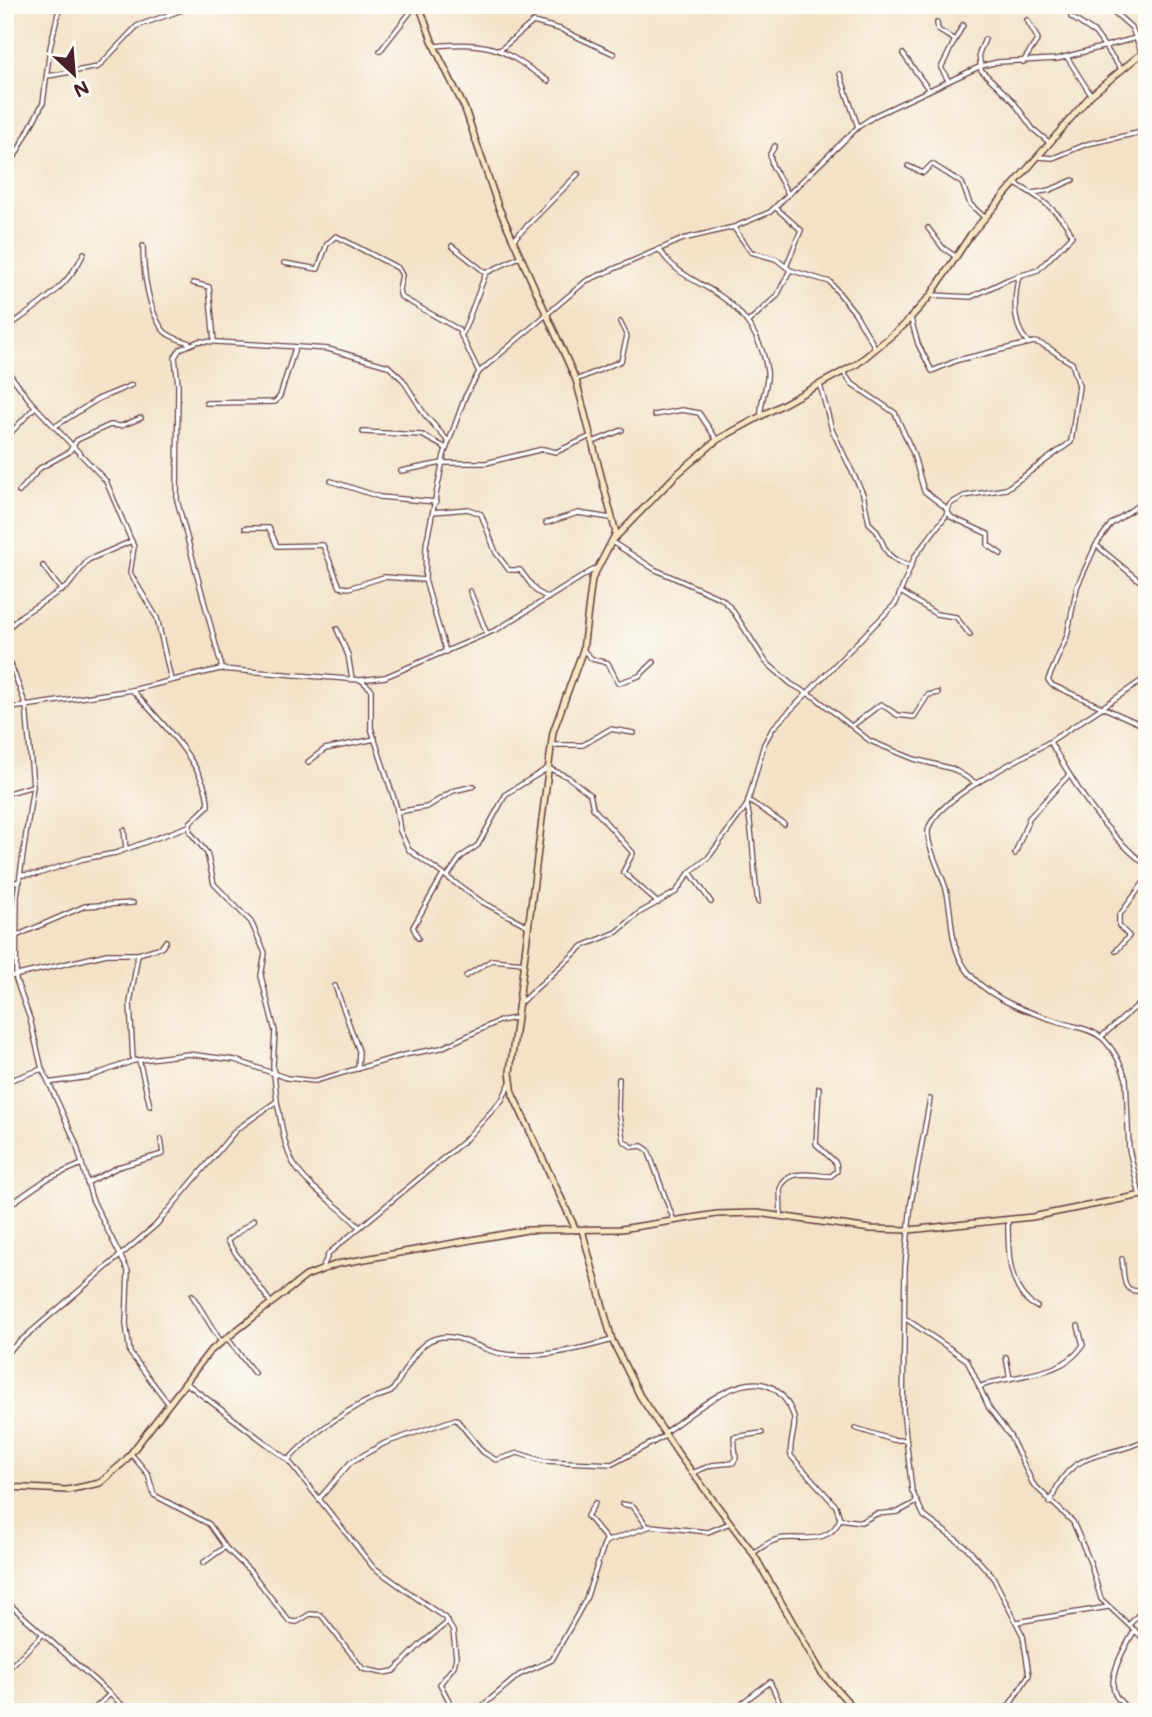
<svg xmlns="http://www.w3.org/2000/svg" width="1152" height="1717" font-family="Mali,sans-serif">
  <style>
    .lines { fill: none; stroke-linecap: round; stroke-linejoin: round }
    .street-casing { stroke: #633c42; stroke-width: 6 }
    .secondary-casing { stroke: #633c42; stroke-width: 8 }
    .street { stroke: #fff; stroke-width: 3.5 }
    .secondary { stroke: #f7e8c3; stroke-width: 5 }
  </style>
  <rect width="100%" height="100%" fill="#fdfcf7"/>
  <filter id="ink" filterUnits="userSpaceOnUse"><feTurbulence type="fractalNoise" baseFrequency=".0143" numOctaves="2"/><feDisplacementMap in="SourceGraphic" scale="14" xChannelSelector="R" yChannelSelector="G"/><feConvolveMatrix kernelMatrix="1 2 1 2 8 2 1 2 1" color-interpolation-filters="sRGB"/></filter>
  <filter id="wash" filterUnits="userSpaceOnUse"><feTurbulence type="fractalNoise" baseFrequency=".00686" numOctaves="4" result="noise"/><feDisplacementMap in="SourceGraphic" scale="28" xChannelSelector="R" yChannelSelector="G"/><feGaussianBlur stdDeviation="1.57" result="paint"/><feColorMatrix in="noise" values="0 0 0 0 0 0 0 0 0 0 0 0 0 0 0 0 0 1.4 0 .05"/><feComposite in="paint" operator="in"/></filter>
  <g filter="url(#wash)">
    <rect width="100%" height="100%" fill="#f3e2c7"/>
  </g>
  <g filter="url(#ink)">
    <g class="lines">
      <g class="street-casing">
        <g id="street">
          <polyline points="1106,5 1132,28 1147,67"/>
          <polyline points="168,15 174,5"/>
          <polyline points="1071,17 1095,33 1121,69"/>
          <polyline points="937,23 938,30 955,40 941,68 948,80"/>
          <polyline points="985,39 979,53 981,70 1013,101 1033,129 1050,143"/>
          <polyline points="955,40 963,25"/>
          <path d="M 435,46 C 494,41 500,48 548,81"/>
          <polyline points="500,50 533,22 560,29 614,54"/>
          <polyline points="380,51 416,5"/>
          <polyline points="903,54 929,90"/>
          <polyline points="1067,57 1091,95"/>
          <polyline points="1023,62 1038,39 1027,20"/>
          <polyline points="840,74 858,127"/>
          <polyline points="48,76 98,67 137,26 196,5"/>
          <polyline points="1142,132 1147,139"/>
          <polyline points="775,146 770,154 772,165 788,194"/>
          <polyline points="1039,157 1053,158 1087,144 1147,131"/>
          <polyline points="908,166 923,173 932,164 962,183 970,204 985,218"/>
          <polyline points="5,175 43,103 50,48 60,5"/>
          <polyline points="1033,193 1050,190 1073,180"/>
          <polyline points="776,208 801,230 786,267"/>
          <polyline points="734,228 751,252 776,259 790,270 830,282 855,313 876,349"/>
          <polyline points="928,228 943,248 955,256"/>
          <polyline points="514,239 578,174"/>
          <path d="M 143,246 C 143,270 148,311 164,331 C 169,337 181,340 189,343"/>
          <polyline points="452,246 486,273 519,257"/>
          <path d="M 659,249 C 675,274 696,280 719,295 C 744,311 763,341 767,371 C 769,385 760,399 761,414"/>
          <polyline points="284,263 318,269 327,244 336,236 398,268 402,275 399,290 401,297 458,329 479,372"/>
          <path d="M 1019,275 C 1014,297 1011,326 1029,343"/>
          <polyline points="193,283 209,287 214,341"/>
          <path d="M 932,295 L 971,297 L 1009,279 L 1038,270 L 1072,236 C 1065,215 1034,193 1015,184"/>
          <polyline points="748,322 777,296 790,270"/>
          <path d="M 5,329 C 37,306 67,289 84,253"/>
          <polyline points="463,333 486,273"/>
          <polyline points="5,368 31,402 106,481 134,547 130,573 157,618 171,680"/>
          <polyline points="843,372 851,383 895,413 913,453 924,491 945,507 951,517 988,534 988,545 1001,554"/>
          <polyline points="576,380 621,361 627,336 620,322"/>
          <path d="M 820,385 L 832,430 L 863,494 L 869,523 C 889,539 875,555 910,566"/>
          <polyline points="206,403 275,402 280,396 295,348"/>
          <polyline points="654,415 682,410 699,413 717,440"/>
          <polyline points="54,427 98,399 132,385"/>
          <polyline points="363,432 422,435 446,448"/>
          <polyline points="5,439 35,407"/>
          <polyline points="593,442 622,430"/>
          <polyline points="401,471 442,463 486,463 543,449 556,452 591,436"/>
          <polyline points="331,481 380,497 436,502"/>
          <polyline points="19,492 40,468 69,452 77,440 110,425 121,426 141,418"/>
          <polyline points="1147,499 1111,524 1096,545 1077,587 1067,636 1048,680 1052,685 1147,727"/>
          <polyline points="433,512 468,509 481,514 496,553 509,570 520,570 536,591 548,598"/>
          <polyline points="546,523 578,513 611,518"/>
          <polyline points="245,528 269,528 277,546 323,545 340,587 349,588 384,577 425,580"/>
          <polyline points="612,542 654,569 722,599 731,608 766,662 791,684 816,698 870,741 914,759 953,769 976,783"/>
          <polyline points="1096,545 1147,587"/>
          <polyline points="43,566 62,591"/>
          <polyline points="470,591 487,634"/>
          <polyline points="901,592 936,614 956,617 970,635"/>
          <polyline points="337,629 348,655 352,679"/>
          <polyline points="5,631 22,615 68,586 88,560 132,541"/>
          <polyline points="5,648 26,706 33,786 17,896 16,980 30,1019 42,1069"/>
          <polyline points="583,650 592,659 608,663 618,683 639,676 654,662"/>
          <polyline points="446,652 425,580 426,545 444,455 465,397 479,372 586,281 683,239 734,227 770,212 858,127 876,115 981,66 998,62 1057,59 1147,35"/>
          <polyline points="222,668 177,500 178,385 175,357 180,349 199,341 269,345 328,349 388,366 403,380 425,415 448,441"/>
          <polyline points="362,681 371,689 371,728 396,805 400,831 409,850 482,902 528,926"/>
          <polyline points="5,709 132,690 220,669 360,680 385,677 498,629 596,568"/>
          <polyline points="852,726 881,704 897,715 914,717 928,695 938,693"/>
          <path d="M 1050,742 C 1080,793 1100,828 1147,866"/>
          <polyline points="551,745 583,745 610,729 634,733"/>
          <polyline points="308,762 325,749 375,739"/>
          <polyline points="5,794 33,786"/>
          <polyline points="748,800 784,824"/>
          <path d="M 747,805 C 754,837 753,869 758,902"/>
          <polyline points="397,812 427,807 453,791 474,786"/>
          <polyline points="124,830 126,849"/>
          <polyline points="1015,854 1029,818 1069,775"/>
          <polyline points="690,872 711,902"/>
          <polyline points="21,875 38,874 83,859 116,853 189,826"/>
          <polyline points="447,877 461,857 478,845 506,794 548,768 568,777 590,794 593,808 633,853 623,872 658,903"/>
          <polyline points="5,885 20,881"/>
          <polyline points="16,936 85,906 133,903"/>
          <polyline points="418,938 413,927 443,875"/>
          <polyline points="1116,951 1129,936 1119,926 1119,916 1147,878"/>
          <polyline points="466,976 492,960 524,963"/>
          <polyline points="5,978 107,954 138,954"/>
          <polyline points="335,986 359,1051 358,1069"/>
          <path d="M 520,1003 L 583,946 L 617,932 L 639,913 L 676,892 L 690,872 L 708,858 L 747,805 L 764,744 L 773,728 L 896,603 L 915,556 L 945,517 L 950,504 L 964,496 L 1006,489 L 1071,442 L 1079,386 L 1072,363 C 1059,357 1048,344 1034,342 L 958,360 L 932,371 L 918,344 L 911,319"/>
          <polyline points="1101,1037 1147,997"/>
          <polyline points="139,1060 150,1106"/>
          <polyline points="133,1061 130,1003 138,954 162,947 166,941"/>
          <polyline points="619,1079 618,1109 623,1140 632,1147 642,1146 648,1150 674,1221"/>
          <polyline points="5,1082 42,1069 49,1083 54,1082 89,1077 133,1061 188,1054 235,1060 287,1078 315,1081 404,1055 441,1048 499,1021 515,1018"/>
          <polyline points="49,1083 76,1143 92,1199 128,1271 126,1324 130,1353 168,1403"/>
          <polyline points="930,1099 911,1203 905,1267 903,1410 912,1491 924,1516 967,1548 993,1577 1023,1636 1029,1675 1005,1712"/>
          <path d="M 277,1102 C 282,1123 283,1147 295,1166 C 310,1190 340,1205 359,1227"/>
          <polyline points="87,1183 118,1167 163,1154 161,1139"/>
          <path d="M 1140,1196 L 1129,1149 L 1126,1079 C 1122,1065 1113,1048 1102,1038 C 1092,1029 1075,1027 1063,1023 C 1030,1013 987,999 966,969 C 949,945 953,919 947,893 C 944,877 923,841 929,827 C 942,795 1020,760 1049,742 C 1082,721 1115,699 1147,677"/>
          <polyline points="5,1208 47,1179 82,1164"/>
          <path d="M 781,1215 L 780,1189 C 788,1167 813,1176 831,1176 L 837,1171 L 836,1163 L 816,1144 L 819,1088"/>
          <polyline points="254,1220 227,1241 271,1303"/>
          <path d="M 1008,1220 C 1008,1249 1007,1292 1037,1307"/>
          <path d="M 1122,1259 C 1125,1276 1119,1296 1147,1290"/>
          <polyline points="322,1269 329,1253 464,1141 502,1100 510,1083"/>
          <polyline points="192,1295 221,1342"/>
          <polyline points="906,1319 967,1360 989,1408 1010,1436 1033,1484 1073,1522 1090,1562 1101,1599 1147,1642"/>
          <polyline points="228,1339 254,1373"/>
          <path d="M 5,1354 L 156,1225 L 236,1130 L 277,1101 L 273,1065 L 275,1031 L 261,976 L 265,953 L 251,922 L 214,884 L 207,853 L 190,832 L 190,823 L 208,806 C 209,769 156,716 132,690"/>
          <polyline points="1006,1357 1010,1379"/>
          <polyline points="186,1383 288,1460 373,1567 445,1618 453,1631 456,1657 454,1666 440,1684 455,1712"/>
          <path d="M 979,1387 C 1010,1373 1062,1379 1083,1345 L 1078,1326"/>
          <polyline points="855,1428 893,1440 906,1440"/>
          <path d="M 665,1432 C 702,1407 765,1347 793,1414 C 798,1427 788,1442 791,1456 L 836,1506 L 840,1519 C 829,1547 799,1535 779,1539 C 769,1541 761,1548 753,1553"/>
          <polyline points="131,1454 148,1474 154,1495 209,1524 226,1548 251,1572 289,1621 297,1622 310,1614 321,1615 363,1669 383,1673 394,1671 421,1644 448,1622"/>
          <path d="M 289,1459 C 315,1431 354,1403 391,1392 C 402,1378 411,1354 426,1343 C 450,1326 475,1348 498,1353 C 534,1360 578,1350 612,1340"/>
          <polyline points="692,1473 712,1465 733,1463 736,1458 734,1437 762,1433"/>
          <polyline points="319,1499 351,1462 385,1443 456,1419 483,1452 496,1460 518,1453 543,1461 612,1464 665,1436"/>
          <polyline points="595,1503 587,1516 607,1540"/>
          <path d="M 1050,1503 C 1072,1444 1104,1462 1147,1439"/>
          <polyline points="622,1504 633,1506 647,1526"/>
          <polyline points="840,1519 861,1522 876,1514 898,1512 915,1503"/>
          <polyline points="203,1563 225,1547"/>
          <polyline points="5,1600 130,1712"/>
          <polyline points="1017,1622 1108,1607"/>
          <polyline points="1130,1624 1147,1605"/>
          <polyline points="5,1672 43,1634"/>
          <polyline points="91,1712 110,1694"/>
          <polyline points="475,1712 519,1675 552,1660 586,1599 605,1542 651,1526 708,1532 730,1523"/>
          <polyline points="730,1712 770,1682 784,1712"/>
          <polyline points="845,1712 847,1702"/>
          <path d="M 1129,1712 C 1125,1704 1118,1701 1115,1694 C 1107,1676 1126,1645 1135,1630"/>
        </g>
      </g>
      <g class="secondary-casing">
        <g id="secondary">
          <polyline points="419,5 434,46 465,109 498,206 576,380 616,533 592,579 583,650 553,732 510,1072 513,1095 576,1230"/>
          <polyline points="615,538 675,476 717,440 857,364 903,326 931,295 971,234 1091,95 1147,49"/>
          <polyline points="582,1230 612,1340 640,1396 679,1455 753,1553 821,1672 857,1712"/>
          <polyline points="5,1487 67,1490 100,1483 125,1461 209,1352 306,1276 337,1264 527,1230 621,1229 717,1214 757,1213 871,1229 909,1230 1032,1217 1147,1194"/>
        </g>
      </g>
      <use href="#street" class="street"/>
      <use href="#secondary" class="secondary"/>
    </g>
  </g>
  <rect width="1152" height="1717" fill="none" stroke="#fdfcf7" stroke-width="28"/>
  <g transform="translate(74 74) rotate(154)" stroke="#fdfcf7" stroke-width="5" paint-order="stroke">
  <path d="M0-5L12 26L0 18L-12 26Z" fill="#4a1f2b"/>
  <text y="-10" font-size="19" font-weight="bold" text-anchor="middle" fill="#4a1f2b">N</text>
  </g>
</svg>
